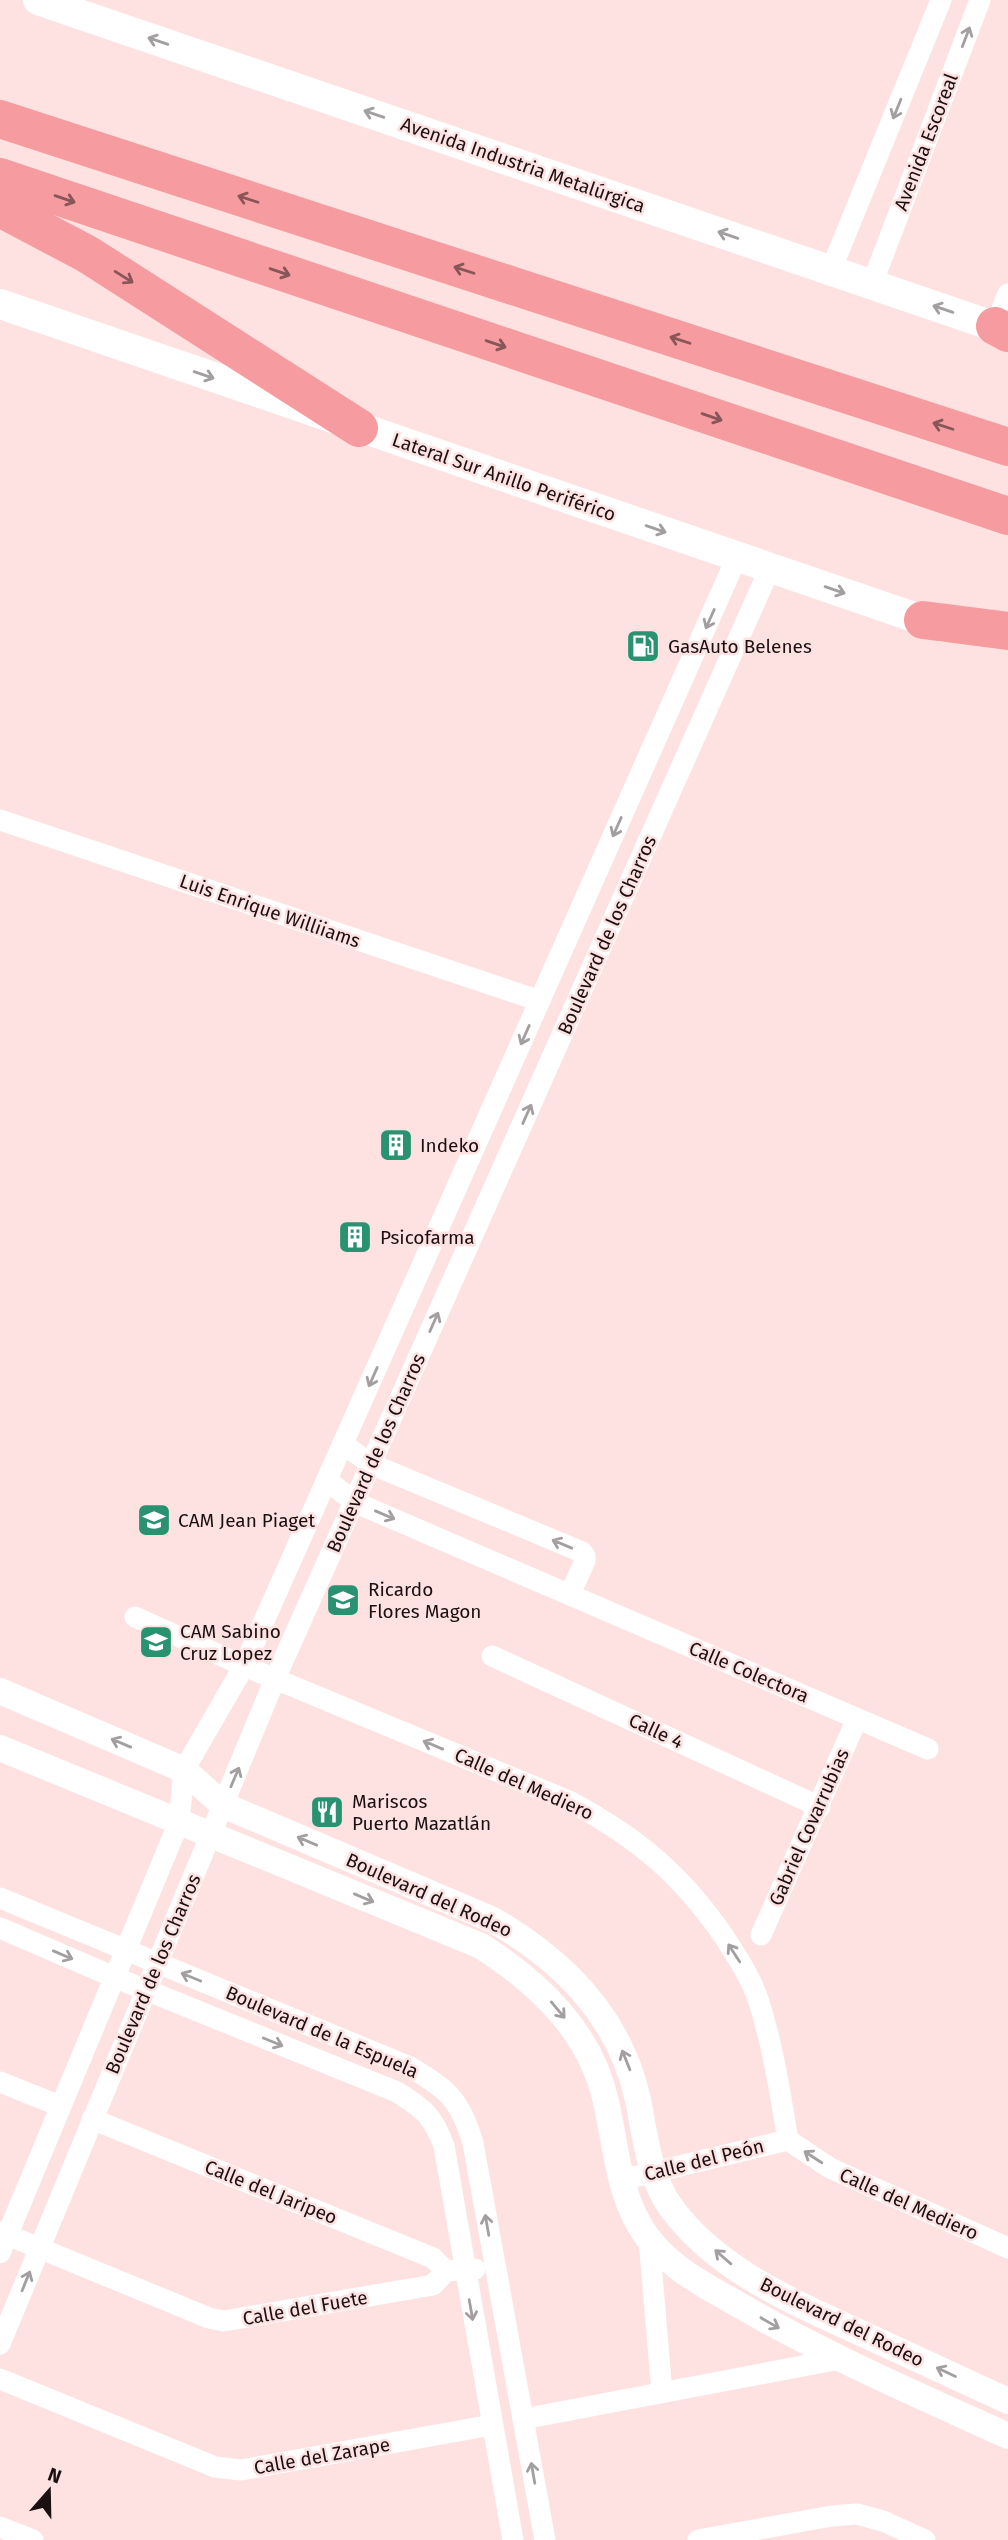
<svg xmlns="http://www.w3.org/2000/svg" width="1008" height="2540" font-family="'Fira Sans',sans-serif">
  <style>
    .lines { fill: none; stroke-linecap: round; stroke-linejoin: round }
    .minor { stroke: #fff; stroke-width: 21 }
    .tertiary { stroke: #fff; stroke-width: 26 }
    .secondary { stroke: #fff; stroke-width: 30 }
    .motorway { stroke: #f69b9f; stroke-width: 38 }
    .oneway { stroke: #a39fa0 }
    .oneway2 { stroke: #885658 }
    .labels { text-anchor: middle; dominant-baseline: central; stroke-width: 5; stroke-linejoin: round; paint-order: stroke }
    .street-label { font-size: 19px; fill: #1a1011; stroke: #fee2e2 }
    .poi-label { font-size: 19px; fill: #1a1011; stroke: #fee2e2; text-anchor: start }
  </style>
  <rect width="100%" height="100%" fill="#fee2e2"/>
  <g class="lines">
    <g class="minor">
      <polyline points="831,270 941,0"/>
      <polyline points="872,284 980,0"/>
      <polyline points="995,326 1008,294"/>
      <polyline points="0,820 540,1001"/>
      <polyline points="343,1444 371,1464 582,1552 585,1556 585,1561 570,1594"/>
      <polyline points="327,1480 354,1502 928,1749"/>
      <path d="M 135,1617 L 244,1666 L 571,1802 C 638,1838 682,1875 725,1938 C 737,1957 751,1978 758,1999 C 773,2045 780,2093 788,2140 L 830,2168 L 1008,2248"/>
      <polyline points="492,1656 820,1807"/>
      <path d="M 0,1898 L 410,2067 C 448,2090 460,2099 473,2143 L 545,2540"/>
      <path d="M 0,1928 L 114,1977 L 397,2092 C 424,2109 433,2116 444,2146 L 513,2540"/>
      <polyline points="761,1935 857,1719"/>
      <polyline points="0,2082 60,2106"/>
      <polyline points="92,2119 433,2258 446,2271"/>
      <polyline points="621,2180 788,2140"/>
      <polyline points="0,2232 209,2318 224,2321 433,2285 446,2271 475,2269"/>
      <polyline points="649,2239 662,2393"/>
      <polyline points="0,2253 179,1822 184,1770 244,1666 737,557"/>
      <polyline points="0,2344 275,1679 770,568"/>
      <polyline points="0,2379 215,2467 241,2470 492,2425"/>
      <polyline points="523,2419 840,2359"/>
      <polyline points="0,2527 33,2540"/>
      <polyline points="698,2540 832,2516 857,2514 883,2521 925,2540"/>
    </g>
    <g class="tertiary">
      <path d="M 0,1691 L 184,1770 L 223,1805 L 493,1920 C 564,1961 620,2017 638,2100 C 645,2135 649,2176 670,2206 C 717,2271 794,2302 863,2334 C 911,2356 960,2379 1008,2401"/>
      <path d="M 0,1748 L 481,1946 C 539,1983 591,2032 606,2102 C 617,2149 618,2198 648,2238 C 671,2269 708,2287 741,2306 C 827,2356 918,2395 1008,2436"/>
    </g>
    <g class="secondary">
      <polyline points="38,0 1008,331"/>
      <polyline points="0,304 943,627"/>
    </g>
    <g class="motorway">
      <polyline points="0,119 1008,447"/>
      <polyline points="0,177 1008,516"/>
      <polyline points="0,208 87,254 359,428"/>
      <polyline points="995,326 1008,333"/>
      <polyline points="923,620 1008,631"/>
    </g>
  </g>
  <defs><path id="oneway-shaft" d="M-6 0H5M1.5-3L5.5 0L1.5 3" fill="none" stroke-width="1.6" stroke-linecap="round" stroke-linejoin="round" transform="scale(1.75)"/></defs>
  <g class="oneway">
    <use href="#oneway-shaft" transform="translate(966 37) rotate(-69)"/>
    <use href="#oneway-shaft" transform="translate(158 41) rotate(-161)"/>
    <use href="#oneway-shaft" transform="translate(897 109) rotate(112)"/>
    <use href="#oneway-shaft" transform="translate(374 114) rotate(-161)"/>
    <use href="#oneway-shaft" transform="translate(728 235) rotate(-161)"/>
    <use href="#oneway-shaft" transform="translate(943 309) rotate(-161)"/>
    <use href="#oneway-shaft" transform="translate(204 375) rotate(19)"/>
    <use href="#oneway-shaft" transform="translate(656 529) rotate(19)"/>
    <use href="#oneway-shaft" transform="translate(835 590) rotate(19)"/>
    <use href="#oneway-shaft" transform="translate(710 619) rotate(114)"/>
    <use href="#oneway-shaft" transform="translate(617 827) rotate(114)"/>
    <use href="#oneway-shaft" transform="translate(525 1035) rotate(114)"/>
    <use href="#oneway-shaft" transform="translate(527 1114) rotate(-66)"/>
    <use href="#oneway-shaft" transform="translate(434 1322) rotate(-66)"/>
    <use href="#oneway-shaft" transform="translate(373 1377) rotate(114)"/>
    <use href="#oneway-shaft" transform="translate(385 1515) rotate(23)"/>
    <use href="#oneway-shaft" transform="translate(562 1544) rotate(-157)"/>
    <use href="#oneway-shaft" transform="translate(121 1743) rotate(-157)"/>
    <use href="#oneway-shaft" transform="translate(433 1745) rotate(-157)"/>
    <use href="#oneway-shaft" transform="translate(235 1777) rotate(-67)"/>
    <use href="#oneway-shaft" transform="translate(307 1841) rotate(-157)"/>
    <use href="#oneway-shaft" transform="translate(364 1898) rotate(23)"/>
    <use href="#oneway-shaft" transform="translate(734 1953) rotate(-123)"/>
    <use href="#oneway-shaft" transform="translate(63 1955) rotate(23)"/>
    <use href="#oneway-shaft" transform="translate(191 1977) rotate(-158)"/>
    <use href="#oneway-shaft" transform="translate(558 2010) rotate(50)"/>
    <use href="#oneway-shaft" transform="translate(273 2042) rotate(22)"/>
    <use href="#oneway-shaft" transform="translate(626 2060) rotate(-112)"/>
    <use href="#oneway-shaft" transform="translate(813 2157) rotate(-147)"/>
    <use href="#oneway-shaft" transform="translate(487 2225) rotate(-100)"/>
    <use href="#oneway-shaft" transform="translate(723 2257) rotate(-139)"/>
    <use href="#oneway-shaft" transform="translate(26 2281) rotate(-68)"/>
    <use href="#oneway-shaft" transform="translate(471 2310) rotate(80)"/>
    <use href="#oneway-shaft" transform="translate(770 2323) rotate(30)"/>
    <use href="#oneway-shaft" transform="translate(946 2372) rotate(-155)"/>
    <use href="#oneway-shaft" transform="translate(533 2473) rotate(-100)"/>
  </g>
  <g class="oneway2">
    <use href="#oneway-shaft" transform="translate(65 199) rotate(19)"/>
    <use href="#oneway-shaft" transform="translate(248 199) rotate(-162)"/>
    <use href="#oneway-shaft" transform="translate(464 270) rotate(-162)"/>
    <use href="#oneway-shaft" transform="translate(280 272) rotate(19)"/>
    <use href="#oneway-shaft" transform="translate(124 277) rotate(32)"/>
    <use href="#oneway-shaft" transform="translate(680 340) rotate(-162)"/>
    <use href="#oneway-shaft" transform="translate(496 344) rotate(19)"/>
    <use href="#oneway-shaft" transform="translate(712 417) rotate(19)"/>
    <use href="#oneway-shaft" transform="translate(943 426) rotate(-162)"/>
  </g>
  <defs>
    <g id="fuel-square" transform="scale(1.75)"><rect x="-9" y="-9" width="18" height="18" rx="4" fill="#299270" stroke="#fee2e2"/><path d="M-5.5-6h7V0h2V4h1.3V-2.5L3-4.5l.8-.8L6-3V5H2.5V1h-1V6h-7ZM-4.2-4.7v3.2H.2V-4.7Z" fill="#fff"/></g>
    <g id="building-square" transform="scale(1.75)"><rect x="-9" y="-9" width="18" height="18" rx="4" fill="#299270" stroke="#fee2e2"/><path d="M-4-6H4V6H1V3H-1V6H-4ZM-2.5-4.3h1.7v1.8h-1.7ZM.8-4.3h1.7v1.8H.8ZM-2.5-1h1.7V.8h-1.7ZM.8-1h1.7V.8H.8Z" fill="#fff"/></g>
    <g id="school-square" transform="scale(1.75)"><rect x="-9" y="-9" width="18" height="18" rx="4" fill="#299270" stroke="#fee2e2"/><path d="M0-5L7-2L0 1L-7-2ZM-4 1L0 2.5L4 1V4Q0 6-4 4Z" fill="#fff"/></g>
    <g id="restaurant-square" transform="scale(1.75)"><rect x="-9" y="-9" width="18" height="18" rx="4" fill="#299270" stroke="#fee2e2"/><path d="M-5-6h1v4h1v-4h1v4h1v-4h1v5L-1.5 .5V6h-2V.5L-5-1ZM5-6V6H3V1.5H1.5Q1.5-4 5-6Z" fill="#fff"/></g>
  </defs>
  <g fill-rule="evenodd">
    <use href="#fuel-square" x="643" y="646"/>
    <use href="#building-square" x="396" y="1145"/>
    <use href="#building-square" x="355" y="1237"/>
    <use href="#school-square" x="154" y="1520"/>
    <use href="#school-square" x="343" y="1600"/>
    <use href="#school-square" x="156" y="1642"/>
    <use href="#restaurant-square" x="327" y="1812"/>
  </g>
  <g class="labels">
    <g class="street-label">
      <text transform="translate(926 142) rotate(-69)">Avenida Escoreal</text>
      <text transform="translate(523 165) rotate(19)">Avenida Industria Metalúrgica</text>
      <text transform="translate(504 477) rotate(19)">Lateral Sur Anillo Periférico</text>
      <text transform="translate(270 911) rotate(19)">Luis Enrique Williiams</text>
      <text transform="translate(607 935) rotate(-66)">Boulevard de los Charros</text>
      <text transform="translate(376 1453) rotate(-66)">Boulevard de los Charros</text>
      <text transform="translate(749 1672) rotate(23)">Calle Colectora</text>
      <text transform="translate(656 1731) rotate(25)">Calle 4</text>
      <text transform="translate(524 1784) rotate(24)">Calle del Mediero</text>
      <text transform="translate(809 1827) rotate(-66)">Gabriel Covarrubias</text>
      <text transform="translate(429 1895) rotate(24)">Boulevard del Rodeo</text>
      <text transform="translate(153 1974) rotate(-67)">Boulevard de los Charros</text>
      <text transform="translate(322 2032) rotate(23)">Boulevard de la Espuela</text>
      <text transform="translate(704 2160) rotate(-14)">Calle del Peón</text>
      <text transform="translate(271 2192) rotate(22)">Calle del Jaripeo</text>
      <text transform="translate(909 2204) rotate(24)">Calle del Mediero</text>
      <text transform="translate(305 2308) rotate(-10)">Calle del Fuete</text>
      <text transform="translate(842 2322) rotate(26)">Boulevard del Rodeo</text>
      <text transform="translate(322 2456) rotate(-10)">Calle del Zarape</text>
    </g>
    <g class="poi-label">
      <text x="668" y="646">GasAuto Belenes</text>
      <text x="420" y="1145">Indeko</text>
      <text x="380" y="1237">Psicofarma</text>
      <text x="178" y="1520">CAM Jean Piaget</text>
      <text x="368" y="1589">Ricardo<tspan x="368" dy="22">Flores Magon</tspan></text>
      <text x="180" y="1631">CAM Sabino<tspan x="180" dy="22">Cruz Lopez</tspan></text>
      <text x="352" y="1801">Mariscos<tspan x="352" dy="22">Puerto Mazatlán</tspan></text>
    </g>
  </g>
  <g transform="translate(49 2491) rotate(20)" stroke="#fee2e2" stroke-width="5" paint-order="stroke">
  <path d="M0-5L12 26L0 18L-12 26Z" fill="#1a1011"/>
  <text y="-10" font-size="19" font-weight="bold" text-anchor="middle" fill="#1a1011">N</text>
  </g>
</svg>
